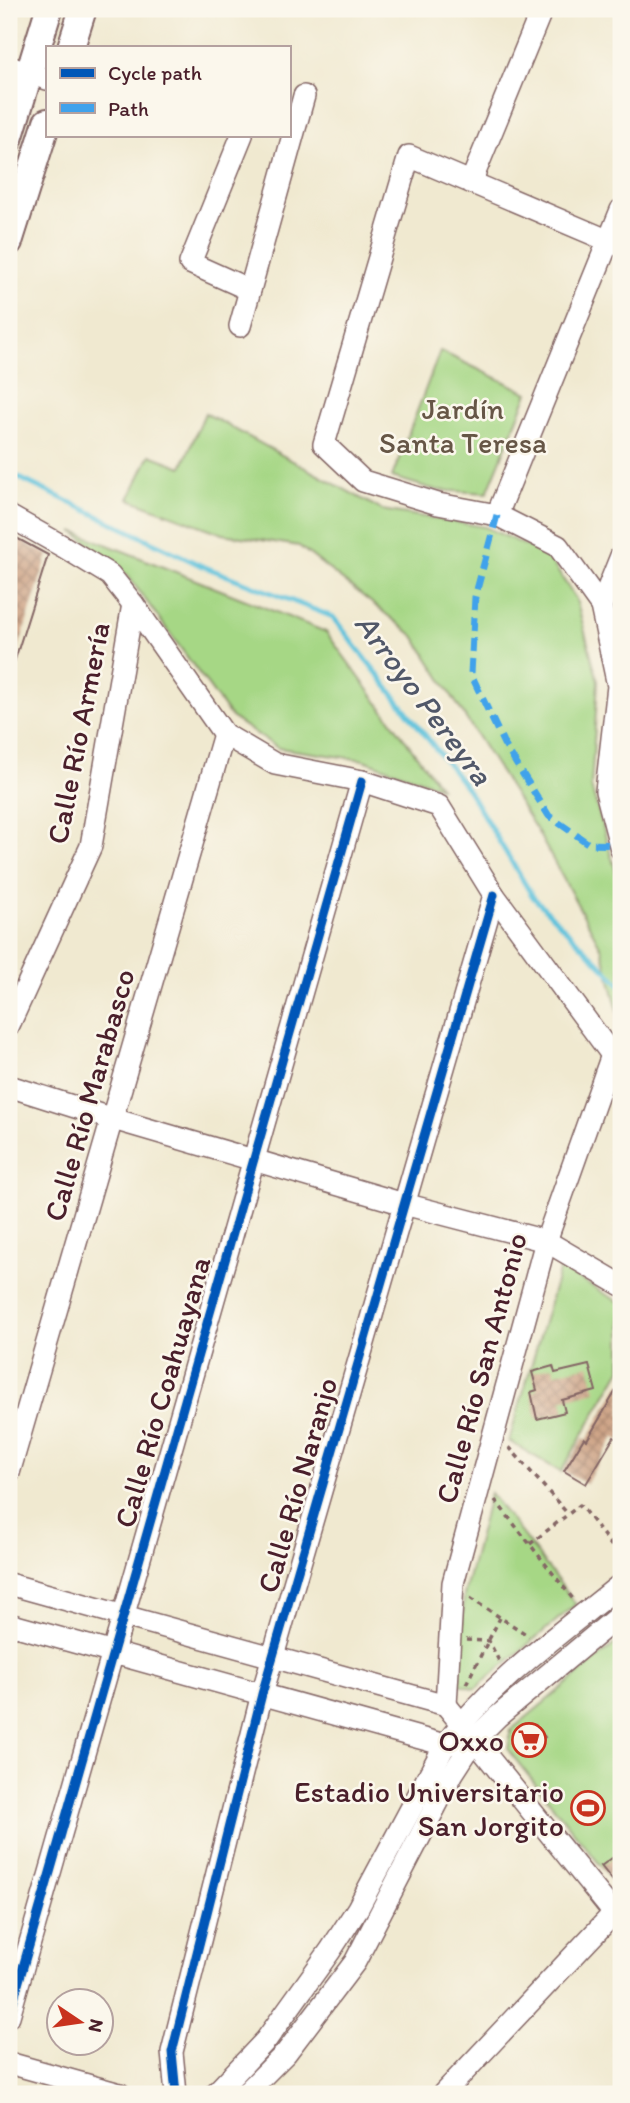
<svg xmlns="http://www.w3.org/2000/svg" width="630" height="2103" font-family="Itim,sans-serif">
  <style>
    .green { fill: #a6d785; stroke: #787b58; stroke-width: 2 }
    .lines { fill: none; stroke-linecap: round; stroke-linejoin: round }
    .stream { stroke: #5ec2dc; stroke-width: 5 }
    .building { fill: url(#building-cross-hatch) }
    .minor-casing { stroke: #846665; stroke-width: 24 }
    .major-casing { stroke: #846665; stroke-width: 30 }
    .path { stroke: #846665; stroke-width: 3.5; stroke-dasharray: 5 5; stroke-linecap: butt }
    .minor { stroke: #fff; stroke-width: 21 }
    .major { stroke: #fff; stroke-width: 26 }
    .quiet { stroke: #40a2eb; stroke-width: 7; stroke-dasharray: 14 7; stroke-linecap: butt }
    .cycleway-casing { stroke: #fbf7ec; stroke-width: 13 }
    .cycleway { stroke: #0057b8; stroke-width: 9 }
    .labels { text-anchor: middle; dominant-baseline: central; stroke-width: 5; stroke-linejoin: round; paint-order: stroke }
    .park-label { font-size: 30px; fill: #665646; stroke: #fbf7ec }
    .street-label { font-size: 30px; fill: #4a1f2b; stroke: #fbf7ec }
    .poi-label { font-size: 30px; fill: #4a1f2b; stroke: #fbf7ec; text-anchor: end }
    .water-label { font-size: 32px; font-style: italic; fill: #515869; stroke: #fbf7ec }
  </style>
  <defs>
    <pattern id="building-cross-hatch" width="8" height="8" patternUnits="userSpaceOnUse" patternTransform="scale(1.75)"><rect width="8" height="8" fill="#cda385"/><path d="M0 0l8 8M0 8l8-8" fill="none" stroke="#a8846d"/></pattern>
  </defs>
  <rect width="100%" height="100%" fill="#fbf7ec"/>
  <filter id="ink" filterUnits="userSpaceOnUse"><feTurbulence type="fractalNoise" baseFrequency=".0143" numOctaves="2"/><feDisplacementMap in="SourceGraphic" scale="14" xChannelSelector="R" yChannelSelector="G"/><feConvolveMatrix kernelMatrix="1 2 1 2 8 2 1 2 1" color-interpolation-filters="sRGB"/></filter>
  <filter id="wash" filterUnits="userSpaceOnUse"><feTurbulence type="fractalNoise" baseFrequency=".00686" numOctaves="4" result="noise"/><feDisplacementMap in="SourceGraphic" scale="28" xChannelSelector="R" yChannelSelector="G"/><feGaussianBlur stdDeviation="1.57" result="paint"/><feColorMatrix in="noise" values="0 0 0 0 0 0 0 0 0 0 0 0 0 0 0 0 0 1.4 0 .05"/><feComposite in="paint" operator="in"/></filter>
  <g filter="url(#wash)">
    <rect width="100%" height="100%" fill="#f0e9d0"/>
    <g class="green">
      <polygon points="440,351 528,393 487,493 436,490 392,477"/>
      <polygon points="205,413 382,510 485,527 547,555 576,599 598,681 591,787 621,889 621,1023 602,949 536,829 414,636 299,546 223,534 129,499 150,455 182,467"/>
      <polygon points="73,531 326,632 440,787 364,760 278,748 231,717 128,576"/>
      <polygon points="560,1268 621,1303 621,1369 561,1472 509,1441"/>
      <polygon points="490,1493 576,1604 475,1689 459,1684 464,1595"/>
      <polygon points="621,1639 621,1891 508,1750 511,1730"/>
    </g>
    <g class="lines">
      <polyline class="stream" points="9,473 200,565 333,617 468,790 533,897 621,985"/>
    </g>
    <g id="blocks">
      <g class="building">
        <polygon points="9,534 48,555 12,669 9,669"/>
        <polygon points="589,1365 596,1391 562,1400 565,1412 537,1419 531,1392 537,1390 532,1372 553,1366 555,1373"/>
        <polygon points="621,1382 621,1441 614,1437 586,1484 564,1471 584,1438 587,1440"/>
        <polygon points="535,1725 545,1737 523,1755 513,1743"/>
        <polygon points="612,1858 621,1869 621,1891 601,1866"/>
      </g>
    </g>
  </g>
  <g filter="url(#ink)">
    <use href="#blocks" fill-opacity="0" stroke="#846665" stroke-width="2"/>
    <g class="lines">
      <g class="minor-casing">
        <g id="minor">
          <polyline points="9,67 47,79"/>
          <polyline points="242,135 190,263 250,290"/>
          <polyline points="471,182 542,9"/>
          <polyline points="621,246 409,156 324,444 363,481 438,504 497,515 558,546 601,606 618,686 606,791 621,849"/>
          <polyline points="240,326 304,96"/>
          <polyline points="497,515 621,210"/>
          <polyline points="9,516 64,547 110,575 133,604 224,734 275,764 362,781 439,806 494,895 612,1055 621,1063"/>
          <polyline points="601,606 621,556"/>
          <polyline points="9,1025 91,846 133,604"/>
          <polyline points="9,1086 113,1119 404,1204 546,1241 621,1285"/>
          <polyline points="9,1473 224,734"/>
          <polyline points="9,1584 446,1705 621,1922"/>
          <polyline points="9,1624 445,1745 459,1742"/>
          <polyline points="446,1705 453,1583 546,1241 612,1055"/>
          <polyline points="9,2016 362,781"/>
          <polyline points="9,2063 120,2094"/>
          <polyline points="176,2094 172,2052 262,1694 494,895"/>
          <path d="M 215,2094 L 266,2040 L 330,1951 L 358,1908 L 445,1745 C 492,1681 560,1634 621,1584"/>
          <polyline points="245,2094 286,2053 355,1962 453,1773 475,1739 497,1717 621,1614"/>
          <polyline points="443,2094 614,1913"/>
        </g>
      </g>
      <g class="major-casing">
        <g id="major">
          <polyline points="71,47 83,9"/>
          <polyline points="9,139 49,9"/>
          <polyline points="9,242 47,122"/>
        </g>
      </g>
      <g class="path">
        <polyline points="509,1447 568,1514"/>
        <polyline points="495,1500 573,1599"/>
        <polyline points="530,1544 580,1505 621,1558"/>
        <polyline points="470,1598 529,1636"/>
        <polyline points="466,1640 489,1641 499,1661"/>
        <polyline points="466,1684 500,1618"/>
      </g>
      <use href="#minor" class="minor"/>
      <use href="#major" class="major"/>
      <polyline class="quiet" points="497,515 475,597 471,674 504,744 549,816 589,844 620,845"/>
      <g class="cycleway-casing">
        <g id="cycleway">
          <polyline points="9,2016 362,781"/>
          <polyline points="176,2094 172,2052 262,1694 494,895"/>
        </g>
      </g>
      <use href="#cycleway" class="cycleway"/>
    </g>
  </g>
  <defs>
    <g id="supermarket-ring" transform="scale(1.75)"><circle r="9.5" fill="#fbf7ec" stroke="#c8321e" stroke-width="1.5"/><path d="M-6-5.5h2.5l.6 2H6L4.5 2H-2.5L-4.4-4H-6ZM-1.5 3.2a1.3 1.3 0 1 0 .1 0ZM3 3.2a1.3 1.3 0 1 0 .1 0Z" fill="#c8321e"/></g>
    <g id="stadium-ring" transform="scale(1.75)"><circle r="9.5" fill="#fbf7ec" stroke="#c8321e" stroke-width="1.5"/><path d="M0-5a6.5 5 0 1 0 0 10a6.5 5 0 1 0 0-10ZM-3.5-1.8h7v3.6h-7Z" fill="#c8321e"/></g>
  </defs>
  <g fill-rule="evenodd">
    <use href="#supermarket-ring" x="529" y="1740"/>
    <use href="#stadium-ring" x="588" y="1808"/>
  </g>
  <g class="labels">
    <g class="park-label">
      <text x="463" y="408">Jardín<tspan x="463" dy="34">Santa Teresa</tspan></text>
    </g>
    <g class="street-label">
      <text transform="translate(78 733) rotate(-79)">Calle Río Armería</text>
      <text transform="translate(89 1095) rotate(-74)">Calle Río Marabasco</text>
      <text transform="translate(481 1368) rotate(-75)">Calle Río San Antonio</text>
      <text transform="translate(162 1392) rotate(-74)">Calle Río Coahuayana</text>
      <text transform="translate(297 1485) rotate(-74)">Calle Río Naranjo</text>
    </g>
    <g class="poi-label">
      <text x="504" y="1740">Oxxo</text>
      <text x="564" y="1791">Estadio Universitario<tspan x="564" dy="34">San Jorgito</tspan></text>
    </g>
    <g class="water-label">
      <text transform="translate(424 699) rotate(53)">Arroyo Pereyra</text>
    </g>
  </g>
  <rect width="630" height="2103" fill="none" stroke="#fbf7ec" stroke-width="35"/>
  <rect x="46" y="46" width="245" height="91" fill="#fbf7ec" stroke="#b4a19f" stroke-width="2"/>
  <rect x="60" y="68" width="35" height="10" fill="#0057b8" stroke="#b4a19f" stroke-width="2"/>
  <text x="108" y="80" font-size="21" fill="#4a1f2b">Cycle path</text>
  <rect x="60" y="103" width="35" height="10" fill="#40a2eb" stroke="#b4a19f" stroke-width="2"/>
  <text x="108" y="116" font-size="21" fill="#4a1f2b">Path</text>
  <g transform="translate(80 2022) rotate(103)"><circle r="33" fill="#fbf7ec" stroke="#b4a19f" stroke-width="2"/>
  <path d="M0-5L12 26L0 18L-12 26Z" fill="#c8321e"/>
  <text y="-10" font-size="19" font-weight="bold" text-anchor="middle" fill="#4a1f2b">N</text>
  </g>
</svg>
